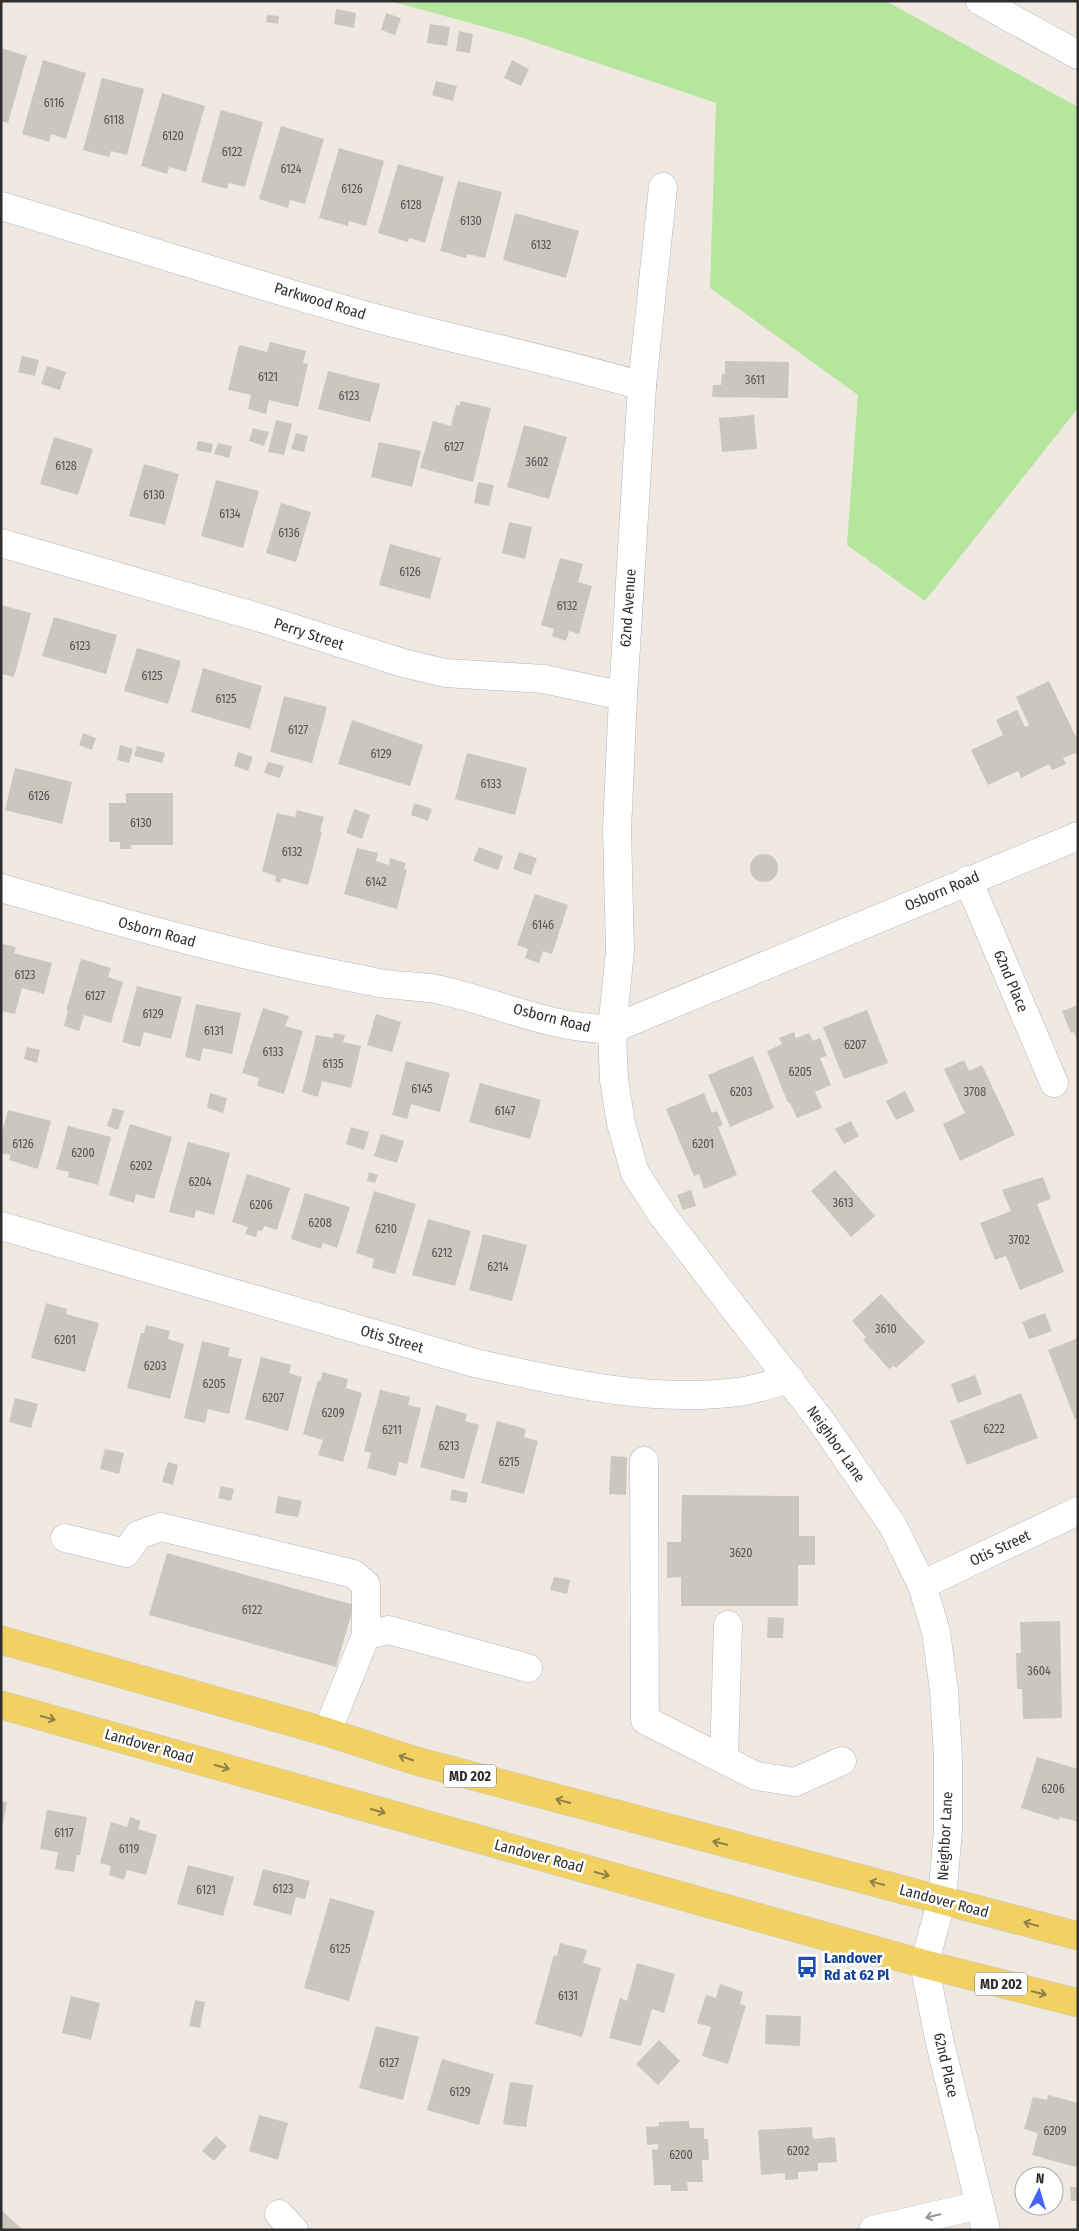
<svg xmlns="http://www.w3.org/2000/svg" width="1079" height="2231" font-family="'Fira Sans Condensed',sans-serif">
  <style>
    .green { fill: #b6e59e }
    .building { fill: #cbc7bf }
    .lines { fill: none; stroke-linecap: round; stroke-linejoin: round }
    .minor-casing { stroke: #b4b7c1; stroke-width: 29 }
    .major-casing { stroke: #c9c9c9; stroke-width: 29 }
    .minor { stroke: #fff; stroke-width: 28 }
    .major { stroke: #f2d163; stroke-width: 28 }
    .oneway { stroke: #908048 }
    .oneway2 { stroke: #969696 }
    .labels { text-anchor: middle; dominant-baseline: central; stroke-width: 5; stroke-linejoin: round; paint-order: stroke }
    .number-label { font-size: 12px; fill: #555452 }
    .shield { fill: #fff; stroke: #6d6d6d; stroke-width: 1 }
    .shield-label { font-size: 14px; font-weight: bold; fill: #2e2e2e }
    .street-label { font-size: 15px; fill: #2e2e2e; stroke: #fff }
    .transit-label { font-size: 15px; font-weight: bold; fill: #164399; stroke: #fff; text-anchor: start }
  </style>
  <rect width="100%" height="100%" fill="#efe9e1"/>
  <polygon class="green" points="390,1 886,1 1078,107 1078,408 925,601 847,545 858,395 710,288 716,103 517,36"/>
  <g class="building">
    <polygon points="336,9 356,13 354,28 334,24"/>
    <polygon points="386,13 401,18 395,35 381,30"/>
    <polygon points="267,15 279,16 278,24 266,22"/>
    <polygon points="430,24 450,27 447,46 427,43"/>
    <polygon points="459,31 473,34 470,53 456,51"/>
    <polygon points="1,48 27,56 8,123 1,121"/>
    <polygon points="43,60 86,73 66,139 51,134 49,142 22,134"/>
    <polygon points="512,60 529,69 521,86 504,78"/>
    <polygon points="102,78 144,89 127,155 111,151 109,157 83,150"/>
    <polygon points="436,81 457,86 453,101 432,95"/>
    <polygon points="162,93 205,106 186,172 169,167 167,174 141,166"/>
    <polygon points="221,110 263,122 245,187 229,183 227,189 201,182"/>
    <polygon points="281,126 324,139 305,204 290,200 288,208 259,199"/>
    <polygon points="339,148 384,161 366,226 349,221 348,226 319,218"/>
    <polygon points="398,164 444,177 425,243 409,238 408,242 378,233"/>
    <polygon points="458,181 502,192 485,258 467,254 466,258 440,251"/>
    <polygon points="515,213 579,231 566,278 503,260"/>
    <polygon points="270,342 306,351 303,363 308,364 298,407 269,400 266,414 248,409 251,395 228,390 239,345 267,352"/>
    <polygon points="22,356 39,360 35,376 18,372"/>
    <polygon points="725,361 789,362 788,398 712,397 713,385 721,385 722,374 725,374"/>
    <polygon points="47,366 66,372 60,390 41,384"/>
    <polygon points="328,371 380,384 370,422 318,409"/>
    <polygon points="461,401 491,408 473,482 420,468 433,421 451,426 456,405 459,406"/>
    <polygon points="754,415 757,449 722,452 719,418"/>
    <polygon points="276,420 292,424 284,455 268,452"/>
    <polygon points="524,425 567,437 549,499 507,487"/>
    <polygon points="253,428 269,432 264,446 249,441"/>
    <polygon points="296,433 308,436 304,452 291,449"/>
    <polygon points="54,437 93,449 78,495 40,484"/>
    <polygon points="198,441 213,444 211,453 196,450"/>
    <polygon points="379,442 421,451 412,487 371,477"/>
    <polygon points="218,443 232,446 229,458 214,454"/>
    <polygon points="144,464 179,474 165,525 129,516"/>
    <polygon points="216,480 259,491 243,548 201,536"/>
    <polygon points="478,482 494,485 489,506 474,503"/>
    <polygon points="281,503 311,512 296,562 266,553"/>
    <polygon points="509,522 532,527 525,559 502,553"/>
    <polygon points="390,544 441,558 430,599 379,585"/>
    <polygon points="560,558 583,564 578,582 592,586 579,634 569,631 566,641 552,636 554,629 541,625"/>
    <polygon points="1,605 31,613 14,677 1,674"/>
    <polygon points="54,617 117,635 106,674 42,656"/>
    <polygon points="137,648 181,661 168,704 124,691"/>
    <polygon points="203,668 262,686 250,729 191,712"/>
    <polygon points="1049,681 1078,741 1078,752 1063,758 1066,764 1052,770 1049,764 1021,778 1018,771 988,785 971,750 1003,735 996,720 1017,710 1025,727 1029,725 1016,697"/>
    <polygon points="284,696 327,707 312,763 270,752"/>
    <polygon points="352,720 423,745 410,786 338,764"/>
    <polygon points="83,733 96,738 92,750 79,745"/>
    <polygon points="120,745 133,749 129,763 117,760"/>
    <polygon points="137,746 165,753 162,763 134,756"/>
    <polygon points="238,752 253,757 248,771 234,766"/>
    <polygon points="467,753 527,768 515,815 455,799"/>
    <polygon points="268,762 284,766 280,778 264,773"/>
    <polygon points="15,768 72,782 62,824 5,810"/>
    <polygon points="126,793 173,793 173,845 131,845 131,849 120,849 120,842 109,842 109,803 126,803"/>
    <polygon points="414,803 432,809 428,821 411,815"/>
    <polygon points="354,809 370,815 362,839 346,833"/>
    <polygon points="297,810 324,817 320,831 322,832 308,885 282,878 280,883 275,881 276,876 262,871 277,813 295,817"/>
    <polygon points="479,847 503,856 498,870 473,861"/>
    <polygon points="357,848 378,853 376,861 389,865 390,858 406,863 404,869 407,870 397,909 344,894"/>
    <polygon points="519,852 537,858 531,875 513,869"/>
    <circle cx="764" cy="868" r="14"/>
    <polygon points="535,894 568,905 552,954 543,951 539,963 525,958 528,949 517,945"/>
    <polygon points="3,944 16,947 14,953 52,963 44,994 22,988 15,1014 1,1011 1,950"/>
    <polygon points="81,959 111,968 108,977 123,982 111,1023 84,1015 79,1031 64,1026 68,1011 66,1011"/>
    <polygon points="137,986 182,997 171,1039 144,1032 140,1047 122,1042"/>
    <polygon points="196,1004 241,1013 232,1054 203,1048 200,1061 185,1057"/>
    <polygon points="1078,1005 1078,1042 1074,1032 1071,1033 1062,1011"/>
    <polygon points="263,1008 289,1016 285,1026 303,1031 284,1094 257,1086 259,1078 242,1073"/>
    <polygon points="867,1010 888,1063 844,1079 823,1027"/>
    <polygon points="376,1014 401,1022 392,1052 367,1045"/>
    <polygon points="794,1032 796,1038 809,1033 813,1041 820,1038 827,1056 820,1058 831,1085 815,1092 822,1108 797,1118 790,1103 788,1103 767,1051 782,1044 779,1038"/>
    <polygon points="334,1033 345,1035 343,1042 361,1046 351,1088 322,1081 318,1097 302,1092 316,1035 333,1038"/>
    <polygon points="27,1047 40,1050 37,1063 24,1059"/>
    <polygon points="753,1056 774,1108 730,1127 708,1075"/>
    <polygon points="964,1060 969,1071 982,1065 1015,1135 960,1161 943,1124 965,1113 944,1069"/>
    <polygon points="406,1061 450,1073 440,1112 411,1104 407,1119 392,1115"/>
    <polygon points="480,1083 541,1100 530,1139 469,1122"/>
    <polygon points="905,1091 915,1111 896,1120 886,1101"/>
    <polygon points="210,1093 227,1098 223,1113 207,1108"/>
    <polygon points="704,1093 712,1113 717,1111 723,1125 718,1127 737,1175 704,1189 699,1174 694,1176 666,1109"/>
    <polygon points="113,1108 124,1111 118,1130 107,1126"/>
    <polygon points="8,1110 51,1121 38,1169 9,1160 11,1155 1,1153 1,1136"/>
    <polygon points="851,1121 859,1136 844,1144 835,1129"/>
    <polygon points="130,1124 172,1137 154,1199 136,1194 134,1203 109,1195"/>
    <polygon points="68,1126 111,1137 98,1185 68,1177 69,1172 56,1169"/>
    <polygon points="351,1127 369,1132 364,1150 346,1144"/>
    <polygon points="381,1134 404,1141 397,1163 374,1156"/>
    <polygon points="188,1142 230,1153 214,1215 196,1210 194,1218 169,1212"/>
    <polygon points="835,1170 875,1216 851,1237 811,1191"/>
    <polygon points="369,1172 378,1175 375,1183 367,1181"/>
    <polygon points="247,1174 290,1188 277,1230 264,1226 262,1231 258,1230 256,1237 245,1234 248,1227 232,1222"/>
    <polygon points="1043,1177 1051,1199 1037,1204 1064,1272 1020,1290 1006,1256 995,1260 980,1223 1011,1211 1002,1190"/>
    <polygon points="691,1190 696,1206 683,1210 677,1195"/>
    <polygon points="374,1191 416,1204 395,1274 372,1268 374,1259 356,1253"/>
    <polygon points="305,1193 350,1207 337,1248 323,1243 321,1249 291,1239"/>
    <polygon points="428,1219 471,1231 455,1286 412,1275"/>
    <polygon points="483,1234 527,1245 512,1301 469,1290"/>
    <polygon points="881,1294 925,1342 896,1368 894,1366 889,1369 863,1340 866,1337 852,1321"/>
    <polygon points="46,1303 67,1309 66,1314 99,1323 85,1372 31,1358"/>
    <polygon points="1045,1313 1052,1331 1029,1339 1022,1322"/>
    <polygon points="146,1325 170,1331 168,1339 184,1344 170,1399 127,1388 141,1333 144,1333"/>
    <polygon points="1078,1338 1078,1418 1075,1419 1048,1350"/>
    <polygon points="202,1341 230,1348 228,1356 242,1359 229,1414 208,1409 205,1423 184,1418"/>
    <polygon points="261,1357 291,1365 289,1373 302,1377 288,1431 245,1419"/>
    <polygon points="323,1372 348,1379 346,1388 362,1393 343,1462 318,1455 323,1440 303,1434 318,1380 320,1381"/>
    <polygon points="975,1375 982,1394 958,1403 951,1384"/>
    <polygon points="380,1390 410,1397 408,1405 421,1408 407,1464 399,1462 396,1476 367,1468 371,1453 364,1451"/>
    <polygon points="1021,1393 1038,1438 967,1465 950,1421"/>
    <polygon points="15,1398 38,1404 31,1428 9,1422"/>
    <polygon points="436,1405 467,1414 465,1421 479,1425 464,1479 420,1467"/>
    <polygon points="497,1421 526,1429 524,1437 538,1441 524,1494 481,1483"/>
    <polygon points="105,1449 124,1453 119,1474 100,1469"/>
    <polygon points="611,1456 627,1457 626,1495 609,1494"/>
    <polygon points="168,1462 178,1465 173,1485 162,1482"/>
    <polygon points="221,1486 234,1489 231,1501 218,1498"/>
    <polygon points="452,1489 468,1493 466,1503 450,1500"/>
    <polygon points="682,1495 799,1496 799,1536 815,1536 815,1565 798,1565 798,1606 681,1606 681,1577 667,1578 667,1542 681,1542"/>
    <polygon points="278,1496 302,1501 298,1517 275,1513"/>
    <polygon points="167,1553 354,1605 336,1667 149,1615"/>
    <polygon points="554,1577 570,1580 567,1594 550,1590"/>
    <polygon points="768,1617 784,1618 783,1638 767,1638"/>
    <polygon points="1060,1621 1062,1718 1023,1719 1022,1689 1017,1689 1016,1653 1021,1653 1020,1622"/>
    <polygon points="1037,1757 1078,1769 1078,1822 1060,1817 1059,1820 1021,1808"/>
    <polygon points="1,1801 7,1802 2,1828 1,1828"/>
    <polygon points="47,1810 87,1817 80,1855 77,1855 74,1872 55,1869 58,1852 40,1849"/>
    <polygon points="130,1817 141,1821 138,1829 157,1835 146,1875 127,1870 124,1880 109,1875 111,1866 100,1863 111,1822 127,1827"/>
    <polygon points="188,1865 234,1877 223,1916 177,1904"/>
    <polygon points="263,1869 310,1881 305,1899 296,1897 291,1915 253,1905"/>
    <polygon points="330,1898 375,1911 349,2001 304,1988"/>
    <polygon points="560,1943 587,1950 583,1963 601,1968 582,2037 535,2024 554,1955 557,1956"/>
    <polygon points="637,1963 675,1974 664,2013 652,2009 641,2046 609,2038 620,1998 627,2001"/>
    <polygon points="720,1984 743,1992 740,2004 746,2006 728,2064 702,2056 711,2027 697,2023 706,1995 716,1998"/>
    <polygon points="71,1996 100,2003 91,2040 62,2033"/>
    <polygon points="195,2000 205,2002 200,2028 189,2026"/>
    <polygon points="766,2015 801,2016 800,2046 765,2044"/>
    <polygon points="376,2026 419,2037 403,2100 359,2088"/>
    <polygon points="659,2040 680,2061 658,2085 636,2064"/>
    <polygon points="442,2059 494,2074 479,2125 427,2110"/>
    <polygon points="510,2082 533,2085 526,2127 503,2124"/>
    <polygon points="1048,2095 1078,2103 1078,2160 1076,2167 1032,2155 1038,2133 1024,2129 1033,2097 1047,2100"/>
    <polygon points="259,2115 288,2123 278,2160 249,2151"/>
    <polygon points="689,2121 690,2128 704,2128 704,2139 708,2139 709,2160 702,2160 703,2182 687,2182 688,2191 671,2191 671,2185 654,2185 652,2150 658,2149 658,2144 647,2145 646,2127 659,2126 659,2122"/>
    <polygon points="812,2127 813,2139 835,2137 837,2162 818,2163 818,2171 798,2172 798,2179 785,2180 785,2173 761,2175 758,2130"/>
    <polygon points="216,2136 227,2146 214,2161 202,2151"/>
    <polygon points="1070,2187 1078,2187 1078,2201 1071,2201"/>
    <polygon points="1,2210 23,2230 1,2230"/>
  </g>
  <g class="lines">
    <g class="minor-casing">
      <g id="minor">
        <polyline points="980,1 1078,55"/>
        <polyline points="663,187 642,386 623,696 617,830 620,951 612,1029 614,1080 621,1123 635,1173 663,1216 821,1421 893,1526 922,1585 936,1632 944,1690 948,1758 948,1830 942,1900 924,1964 940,2043 986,2230"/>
        <path d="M 1,206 C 121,242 240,280 360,314 C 453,340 548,358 642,386"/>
        <polyline points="1,543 264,619 403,663 445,673 544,679 623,696"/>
        <polyline points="968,880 1054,1083"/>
        <path d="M 1,888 C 102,917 203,946 305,968 C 330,973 355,978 379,983 C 398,986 417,986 436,989 C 494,1001 552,1030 612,1029 L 1078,836"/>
        <path d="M 1,1226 L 475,1363 C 561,1382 649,1403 738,1392 C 755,1390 773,1383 790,1379"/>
        <polyline points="644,1461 645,1720 756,1776 795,1782 842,1761"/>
        <polyline points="65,1538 126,1553 138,1535 161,1527 354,1574 366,1585 366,1635"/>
        <polyline points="922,1585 1078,1511"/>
        <polyline points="327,1732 366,1635 389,1630 528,1668"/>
        <polyline points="724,1760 728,1625"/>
        <polyline points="279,2214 294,2230"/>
        <polyline points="873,2230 980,2205"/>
      </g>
    </g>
    <g class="major-casing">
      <g id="major">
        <polyline points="1,1640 327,1732 416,1761 1078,1936"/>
        <polyline points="1,1705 924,1964 1078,2003"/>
      </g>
    </g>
    <use href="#minor" class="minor"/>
    <use href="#major" class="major"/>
  </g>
  <defs><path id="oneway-shaft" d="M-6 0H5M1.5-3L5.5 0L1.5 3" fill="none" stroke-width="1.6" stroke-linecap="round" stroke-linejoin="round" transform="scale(1.25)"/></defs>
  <g class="oneway">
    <use href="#oneway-shaft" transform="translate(48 1718) rotate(15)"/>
    <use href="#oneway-shaft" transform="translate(406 1758) rotate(-162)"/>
    <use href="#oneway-shaft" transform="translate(222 1767) rotate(16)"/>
    <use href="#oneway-shaft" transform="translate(563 1801) rotate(-165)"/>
    <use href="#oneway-shaft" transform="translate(378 1811) rotate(16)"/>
    <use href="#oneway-shaft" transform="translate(720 1843) rotate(-166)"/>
    <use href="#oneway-shaft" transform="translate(602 1874) rotate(15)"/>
    <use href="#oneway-shaft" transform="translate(877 1883) rotate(-165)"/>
    <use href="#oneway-shaft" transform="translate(1031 1924) rotate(-165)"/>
    <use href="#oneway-shaft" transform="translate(1039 1993) rotate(14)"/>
  </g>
  <use class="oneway2" href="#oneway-shaft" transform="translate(933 2216) rotate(167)"/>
  <defs>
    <g id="bus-bare" transform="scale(1.725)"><path d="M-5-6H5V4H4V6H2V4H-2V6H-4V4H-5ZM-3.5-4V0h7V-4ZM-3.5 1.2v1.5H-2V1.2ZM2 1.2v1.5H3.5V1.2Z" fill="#1a4fb4" stroke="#fff" stroke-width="2.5" paint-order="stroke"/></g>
  </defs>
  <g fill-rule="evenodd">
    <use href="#bus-bare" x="807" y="1967"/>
  </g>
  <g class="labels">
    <g class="number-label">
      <text x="54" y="103">6116</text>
      <text x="114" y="120">6118</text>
      <text x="173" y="136">6120</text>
      <text x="232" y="152">6122</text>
      <text x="291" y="169">6124</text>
      <text x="352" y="189">6126</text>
      <text x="411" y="205">6128</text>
      <text x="471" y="221">6130</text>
      <text x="541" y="245">6132</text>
      <text x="268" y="377">6121</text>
      <text x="755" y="380">3611</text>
      <text x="349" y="396">6123</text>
      <text x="454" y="447">6127</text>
      <text x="537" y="462">3602</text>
      <text x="66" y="466">6128</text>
      <text x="154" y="495">6130</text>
      <text x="230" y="514">6134</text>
      <text x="289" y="533">6136</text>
      <text x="410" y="572">6126</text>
      <text x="567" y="606">6132</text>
      <text x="80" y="646">6123</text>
      <text x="152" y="676">6125</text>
      <text x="226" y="699">6125</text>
      <text x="298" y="730">6127</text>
      <text x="381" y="754">6129</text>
      <text x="491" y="784">6133</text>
      <text x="39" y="796">6126</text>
      <text x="141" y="823">6130</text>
      <text x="292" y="852">6132</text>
      <text x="376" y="882">6142</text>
      <text x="543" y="925">6146</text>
      <text x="25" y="975">6123</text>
      <text x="95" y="996">6127</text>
      <text x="153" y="1014">6129</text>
      <text x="214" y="1031">6131</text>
      <text x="855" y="1045">6207</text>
      <text x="273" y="1052">6133</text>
      <text x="333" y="1064">6135</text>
      <text x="800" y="1072">6205</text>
      <text x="422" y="1089">6145</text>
      <text x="741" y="1092">6203</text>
      <text x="975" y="1092">3708</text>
      <text x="505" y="1111">6147</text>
      <text x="23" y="1144">6126</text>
      <text x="703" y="1144">6201</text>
      <text x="83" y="1153">6200</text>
      <text x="141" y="1166">6202</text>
      <text x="200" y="1182">6204</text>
      <text x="843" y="1203">3613</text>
      <text x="261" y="1205">6206</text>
      <text x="320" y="1223">6208</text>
      <text x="386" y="1229">6210</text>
      <text x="1019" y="1240">3702</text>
      <text x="442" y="1253">6212</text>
      <text x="498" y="1267">6214</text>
      <text x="886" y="1329">3610</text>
      <text x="65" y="1340">6201</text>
      <text x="155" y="1366">6203</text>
      <text x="214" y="1384">6205</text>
      <text x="273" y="1398">6207</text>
      <text x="333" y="1413">6209</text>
      <text x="994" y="1429">6222</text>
      <text x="392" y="1430">6211</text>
      <text x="449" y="1446">6213</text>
      <text x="509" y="1462">6215</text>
      <text x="741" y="1553">3620</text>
      <text x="252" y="1610">6122</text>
      <text x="1039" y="1671">3604</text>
      <text x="1053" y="1789">6206</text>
      <text x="64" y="1833">6117</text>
      <text x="129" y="1849">6119</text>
      <text x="283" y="1889">6123</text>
      <text x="206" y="1890">6121</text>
      <text x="340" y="1949">6125</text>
      <text x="568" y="1996">6131</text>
      <text x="389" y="2063">6127</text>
      <text x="460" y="2092">6129</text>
      <text x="1055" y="2131">6209</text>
      <text x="798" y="2151">6202</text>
      <text x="681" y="2155">6200</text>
    </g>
    <g class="shield">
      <rect x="444" y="1764.5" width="52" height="23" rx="4"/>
      <rect x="975" y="1972.5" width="52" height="23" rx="4"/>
    </g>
    <g class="shield-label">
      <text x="470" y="1776">MD 202</text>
      <text x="1001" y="1984">MD 202</text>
    </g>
    <g class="street-label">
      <text transform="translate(320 301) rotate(17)">Parkwood Road</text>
      <text transform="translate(628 608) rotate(-86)">62nd Avenue</text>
      <text transform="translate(309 634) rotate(18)">Perry Street</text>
      <text transform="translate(942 891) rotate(-23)">Osborn Road</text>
      <text transform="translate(157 932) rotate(15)">Osborn Road</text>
      <text transform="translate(1011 981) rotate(67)">62nd Place</text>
      <text transform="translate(552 1018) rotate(14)">Osborn Road</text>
      <text transform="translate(392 1339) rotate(16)">Otis Street</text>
      <text transform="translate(836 1444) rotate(55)">Neighbor Lane</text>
      <text transform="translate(1000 1548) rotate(-25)">Otis Street</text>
      <text transform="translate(149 1746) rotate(16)">Landover Road</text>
      <text transform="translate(945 1836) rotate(-87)">Neighbor Lane</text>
      <text transform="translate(539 1856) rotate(15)">Landover Road</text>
      <text transform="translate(944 1901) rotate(15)">Landover Road</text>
      <text transform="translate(946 2065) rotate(77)">62nd Place</text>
    </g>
    <g class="transit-label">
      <text x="824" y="1958">Landover<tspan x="824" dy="17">Rd at 62 Pl</tspan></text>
    </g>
  </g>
  <rect width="1079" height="2231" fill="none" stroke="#2e2e2e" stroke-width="5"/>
  <g transform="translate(1039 2191) rotate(5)"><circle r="24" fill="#ffffff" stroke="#ababab"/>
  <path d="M0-4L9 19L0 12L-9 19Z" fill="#4264fb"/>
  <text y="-8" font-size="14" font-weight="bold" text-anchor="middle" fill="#2e2e2e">N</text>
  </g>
</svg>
